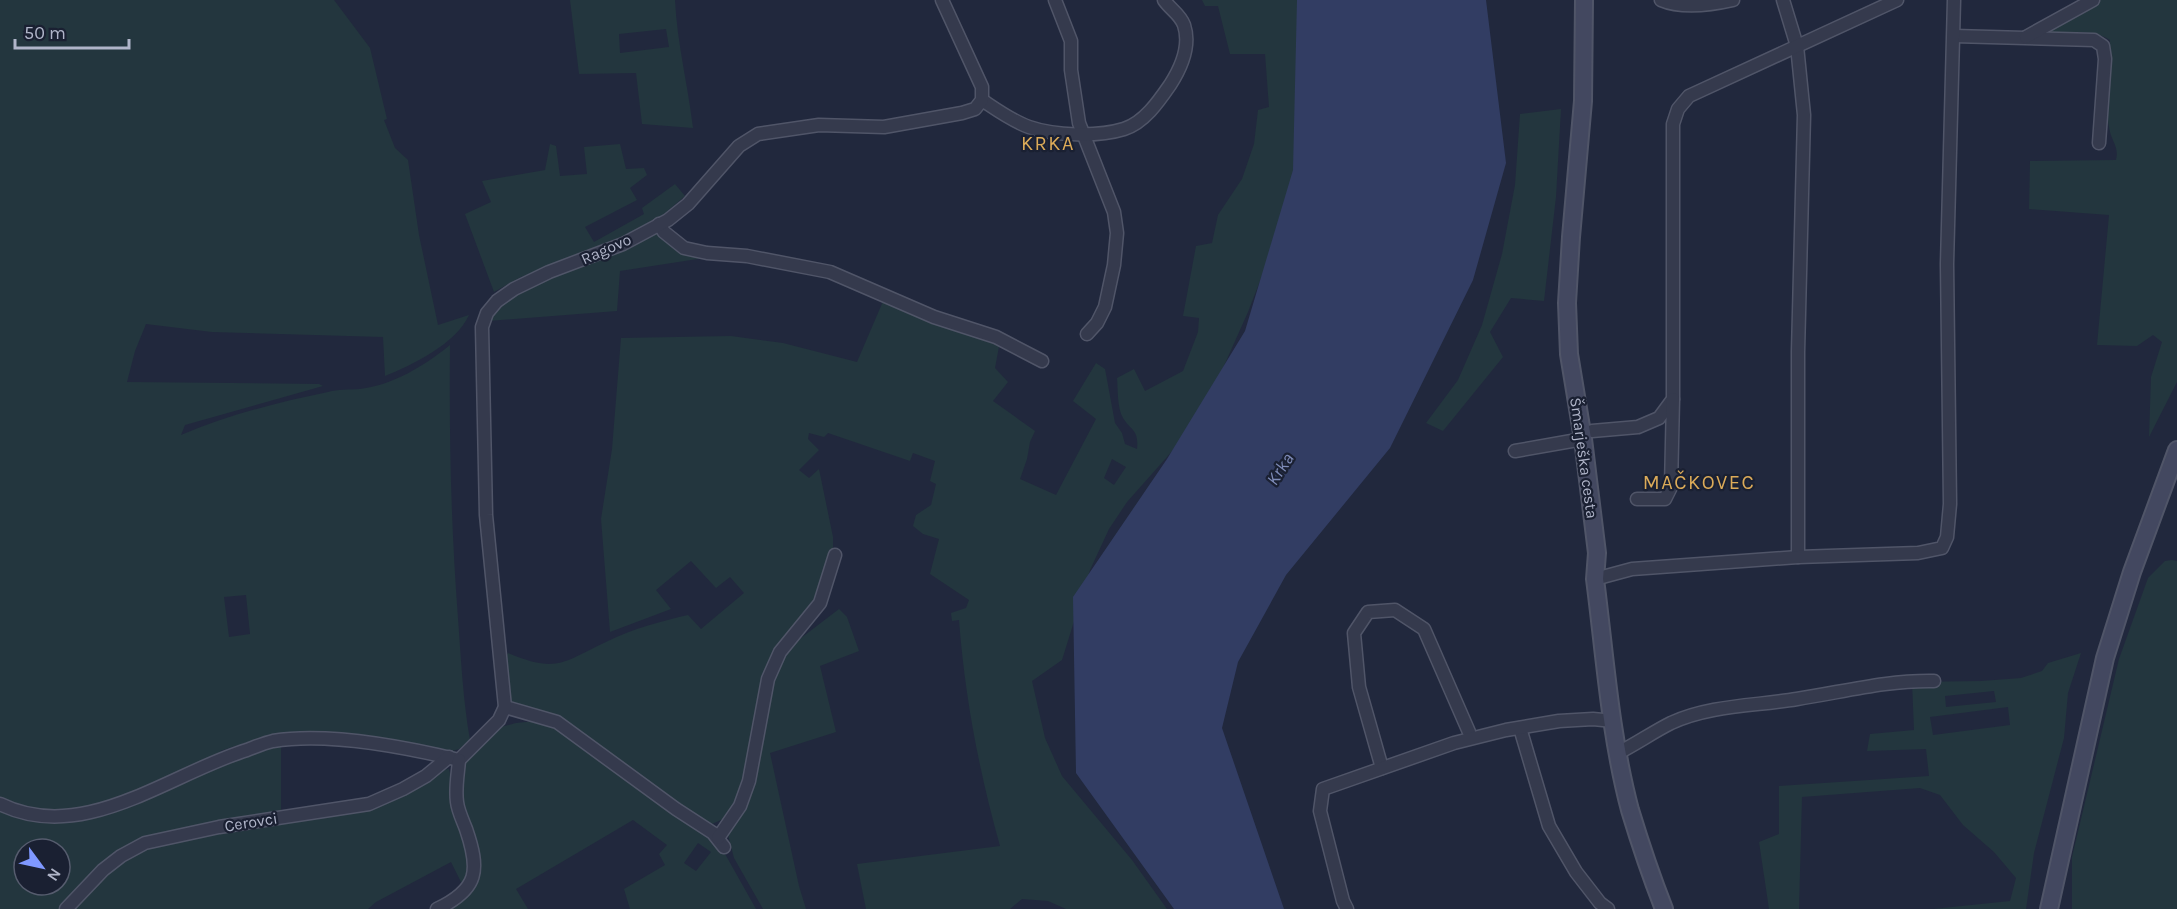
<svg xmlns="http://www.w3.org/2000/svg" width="2177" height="909" font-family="Karla,sans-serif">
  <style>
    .green { fill: #23363e; fill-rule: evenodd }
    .water { fill: #323d63 }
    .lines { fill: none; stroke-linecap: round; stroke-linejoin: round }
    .street-casing { stroke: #505568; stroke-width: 15 }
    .secondary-casing { stroke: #505568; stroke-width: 20 }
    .street { stroke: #353a4d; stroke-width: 12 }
    .secondary { stroke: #434860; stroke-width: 16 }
    .labels { text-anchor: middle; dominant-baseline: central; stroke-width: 4.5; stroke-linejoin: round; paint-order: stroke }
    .street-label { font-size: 16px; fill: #b0b5c9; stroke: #1a2032 }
    .water-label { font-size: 18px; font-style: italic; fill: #7e8bb7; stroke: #1a2032 }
    .quarter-label { font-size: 20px; letter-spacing: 1.5px; fill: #dcab59; stroke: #1a2032 }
  </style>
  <rect width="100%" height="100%" fill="#21283d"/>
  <g class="green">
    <path d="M 0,0 L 334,0 L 370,48 L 387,119 L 384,120 L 395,148 L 408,160 L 419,235 L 438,325 L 469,315 C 456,344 412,365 385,376 L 383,337 L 212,332 L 146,324 L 135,351 L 127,382 L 319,384 L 323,386 L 185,425 L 181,435 C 228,415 279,402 328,392 C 338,389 349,390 360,389 C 393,385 424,366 450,345 C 449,436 451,527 458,618 C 461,659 463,700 470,740 L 459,749 L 449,752 C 386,740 324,725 260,739 C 247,742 233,747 220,751 L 231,759 L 281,743 L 281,814 L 228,820 L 136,841 L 109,857 L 87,877 L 59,909 L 0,909 ZM 246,595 L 250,634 L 229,637 L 224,597 ZM 24,849 L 60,849 L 60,885 L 24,885 Z"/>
    <path d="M 570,0 L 675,0 C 677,43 688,85 693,128 L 642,124 L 636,73 L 579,74 ZM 666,29 L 669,47 L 620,53 L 619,34 Z"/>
    <path d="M 1202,0 L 1314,0 L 1300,159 L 1274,245 L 1248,312 L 1206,406 L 1182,440 L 1127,502 L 1109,529 L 1090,570 L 1062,660 L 1032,681 L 1045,738 L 1062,776 L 1132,860 L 1167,909 L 1066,909 L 1048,901 L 1022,899 L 1010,909 L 866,909 L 857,864 L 1000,846 C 979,771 965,698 959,620 L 952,621 L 951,613 L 966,608 L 969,600 L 930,574 L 939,539 L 923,534 L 913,526 L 916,515 L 931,505 L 936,484 L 930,481 L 935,461 L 913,453 L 910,461 L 828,433 L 824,437 L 809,433 L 808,439 L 819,450 L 799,470 L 809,478 L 819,469 L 833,537 L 833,553 L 816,598 L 780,645 L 745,781 L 735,806 L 723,819 L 712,824 L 704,822 L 565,724 L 513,704 L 510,698 L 504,659 L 508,653 C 558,674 563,662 608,641 C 632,629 662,621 688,615 L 701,629 L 744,593 L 730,577 L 716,588 L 691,561 L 656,590 L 671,609 L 610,632 L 601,519 L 612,449 L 621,338 L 731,336 L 783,343 L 857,362 L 884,299 L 1000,341 L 995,368 L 1008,382 L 993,401 L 1035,431 L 1030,442 L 1027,459 L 1020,479 L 1056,495 L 1096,419 L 1073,401 L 1096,363 L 1105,369 L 1115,423 L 1122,433 L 1125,444 L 1137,449 C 1139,429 1131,431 1123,418 C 1117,408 1118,389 1117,378 L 1134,369 L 1145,391 L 1183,371 L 1198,332 L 1199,318 L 1183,316 L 1196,246 L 1212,243 L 1218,215 L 1242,179 L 1254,144 L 1258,110 L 1269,107 L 1265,54 L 1230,54 L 1218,6 L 1205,6 ZM 1112,459 L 1126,467 L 1114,485 L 1104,478 Z"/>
    <path d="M 2100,0 L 2177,0 L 2177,382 L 2149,437 L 2151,377 L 2162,342 L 2153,335 L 2137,346 L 2097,345 L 2109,215 L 2029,209 L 2030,161 L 2116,160 C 2119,148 2113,143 2110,132 C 2103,103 2110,70 2110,40 C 2092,29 2068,32 2047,34 L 2047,31 L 2075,12 Z"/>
    <polygon points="1561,109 1556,197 1544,301 1511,298 1490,332 1503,357 1443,431 1426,423 1458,380 1482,325 1502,254 1515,185 1520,114"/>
    <polygon points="550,144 556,146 560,176 587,174 584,147 620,144 626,169 644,168 647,175 630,188 637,200 585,227 594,242 644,214 642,208 675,184 685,196 664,214 634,231 567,262 521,277 494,292 465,214 491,202 482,181 545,170"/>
    <path d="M 655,231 C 672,248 682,252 704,258 L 620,271 L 617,311 L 488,321 C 513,287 551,279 588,264 C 611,254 634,243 655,231 Z"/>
    <polygon points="2172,560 2177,561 2177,909 2072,909 2072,857 2119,659 2148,578 2165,561"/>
    <polygon points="839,609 847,617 859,651 820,666 836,732 770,753 799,886 806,909 763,909 734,858 728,835 737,819 772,680 788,648"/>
    <path d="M 2081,653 L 2068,693 L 2064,738 L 2034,853 L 2026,909 L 1933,909 L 2010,901 L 2016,878 L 1994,852 L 1963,825 L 1940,795 L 1920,788 L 1802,797 L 1799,909 L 1769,909 L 1759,842 L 1779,834 L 1779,786 L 1929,776 L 1926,749 L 1867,751 L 1870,734 L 1914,730 L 1912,682 L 1981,681 L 2021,678 L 2042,671 L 2048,663 ZM 1994,691 L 1996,702 L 1946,707 L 1945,696 ZM 2008,707 L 2010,725 L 1933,735 L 1930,717 Z"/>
    <path d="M 535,721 L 543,723 L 557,730 L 720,845 L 756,909 L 630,909 L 624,889 L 665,865 L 659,854 L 667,845 L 633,820 L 516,889 L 528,909 L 446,909 L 477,879 L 462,801 L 464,766 L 468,757 L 501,727 L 516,723 ZM 698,843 L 711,852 L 696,871 L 684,863 Z"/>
    <path d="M 449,769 C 452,779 450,791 452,802 C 457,829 479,857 462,884 L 451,862 L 376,902 L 368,909 L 71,909 L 89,887 L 137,851 L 413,789 L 444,770 Z"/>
  </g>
  <polygon class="water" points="1297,0 1486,0 1506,163 1473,280 1390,448 1286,575 1238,662 1222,728 1284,909 1174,909 1076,773 1073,597 1167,459 1245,331 1293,170"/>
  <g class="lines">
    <g class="street-casing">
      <g id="street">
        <polyline points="1055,0 1071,41 1071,70 1079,123 1114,212 1117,233 1114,265 1105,307 1097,323 1087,334"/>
        <path d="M 1661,0 C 1682,9 1711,5 1733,0"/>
        <polyline points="1783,0 1797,46 1804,115 1798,352 1798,557"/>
        <polyline points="1954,36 2094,40 2103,46 2105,59 2099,143"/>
        <polyline points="2026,37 2093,0"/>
        <path d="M 982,100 C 997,110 1012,121 1029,127 C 1055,136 1098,137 1124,129 C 1144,123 1159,101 1170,85 C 1181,68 1191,46 1184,25 C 1180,14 1170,9 1164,0"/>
        <polyline points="659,224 664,232 684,248 707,253 747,256 830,272 934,317 996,337 1042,361"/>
        <polyline points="1592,431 1638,427 1659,418 1673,399 1673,124 1678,109 1689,96 1897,0"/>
        <polyline points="1515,451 1583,439"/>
        <polyline points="1637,499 1665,499 1671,487 1673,399"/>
        <polyline points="1595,579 1632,569 1798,557 1918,553 1942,548 1947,537 1950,504 1947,264 1954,0"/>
        <polyline points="505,707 557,722 676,809 713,833 724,847"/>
        <polyline points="1520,728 1549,826 1576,872 1600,903 1608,909"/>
        <path d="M 1618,753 C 1636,744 1653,732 1671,723 C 1710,705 1755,706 1797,699 C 1843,692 1887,680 1934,681"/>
        <polyline points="459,760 499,720 505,707 486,515 482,327 487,313 497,301 514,289 549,272 623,244 668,220 688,204 739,146 758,134 819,125 884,127 962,113 975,109 982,100 982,87 942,0"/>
        <polyline points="1382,768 1359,687 1354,633 1368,612 1395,610 1424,629 1469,732"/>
        <path d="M 0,804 C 83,845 169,774 247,750 C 255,747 264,743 273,741 C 328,732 405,747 459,760"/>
        <polyline points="718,838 740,806 749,781 768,679 780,652 820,603 835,555"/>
        <polyline points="66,909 103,870 121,856 145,843 219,827 369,804 403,789 426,776 449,757"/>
        <path d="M 437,909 C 479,889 480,870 466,829 C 463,821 458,811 457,802 C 455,788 458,774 459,760"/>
        <polyline points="1347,909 1343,901 1320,811 1323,789 1454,743 1506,730 1559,721 1593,719 1613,721"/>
      </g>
    </g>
    <g class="secondary-casing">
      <g id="secondary">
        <path d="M 1584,0 L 1583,101 L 1571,237 L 1567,303 L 1569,354 L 1583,439 L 1597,553 L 1595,579 C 1605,656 1610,735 1630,810 C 1640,843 1651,876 1664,909"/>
        <polyline points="2049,909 2105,658 2132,572 2177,450"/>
      </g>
    </g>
    <use href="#street" class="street"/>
    <use href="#secondary" class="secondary"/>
  </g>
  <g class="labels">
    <g class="street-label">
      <text transform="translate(606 249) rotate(-24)">Ragovo</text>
      <text transform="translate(1584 458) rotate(82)">Šmarješka cesta</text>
      <text transform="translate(251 822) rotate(-9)">Cerovci</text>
    </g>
    <g class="water-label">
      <text transform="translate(1280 469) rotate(-57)">Krka</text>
    </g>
    <g class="quarter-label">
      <text x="1048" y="143">KRKA</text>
      <text x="1699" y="482">MAČKOVEC</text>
    </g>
  </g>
  <g transform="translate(42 867) rotate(123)"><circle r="28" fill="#1a2032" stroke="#565c6e" stroke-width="1.5"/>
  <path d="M0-4.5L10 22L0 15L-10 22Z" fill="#7f98ff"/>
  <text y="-9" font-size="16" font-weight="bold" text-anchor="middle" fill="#b0b5c9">N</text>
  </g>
  <path d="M15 39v9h114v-9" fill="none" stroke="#b0b5c9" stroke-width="3"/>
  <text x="24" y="39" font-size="18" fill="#b0b5c9" stroke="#1a2032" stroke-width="4.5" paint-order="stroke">50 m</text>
</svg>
